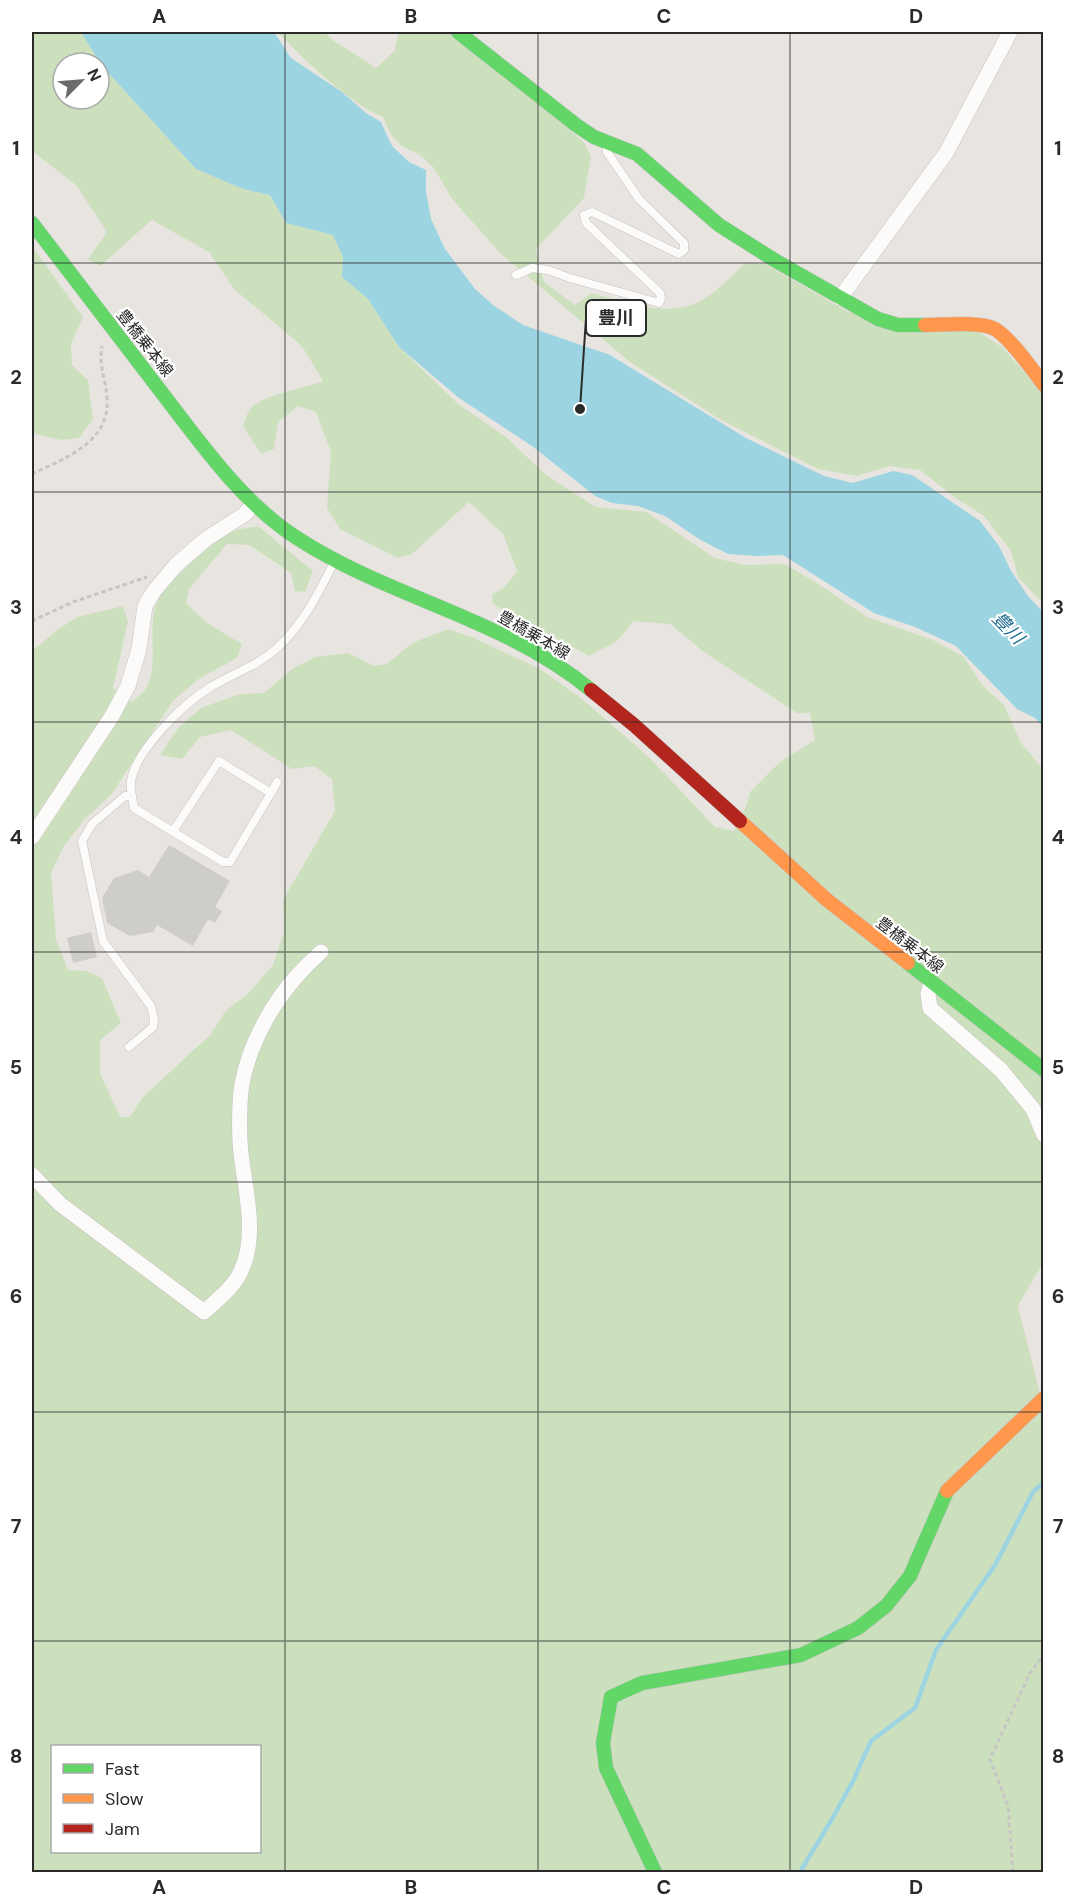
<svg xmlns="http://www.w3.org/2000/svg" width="1075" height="1904" font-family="'DM Sans','Noto Sans JP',sans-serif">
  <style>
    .green { fill: #cde0bd; fill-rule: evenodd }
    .water { fill: #9cd4e2 }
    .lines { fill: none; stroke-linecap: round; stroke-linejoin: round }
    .stream { stroke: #9cd4e2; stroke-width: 4.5 }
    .building { fill: #cfcdca }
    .lane-casing { stroke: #c4c3c3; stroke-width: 9 }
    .street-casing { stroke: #c4c3c3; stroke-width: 16 }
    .fast-casing { stroke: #c4c3c3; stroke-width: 15 }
    .slow-casing { stroke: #c4c3c3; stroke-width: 15 }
    .jam-casing { stroke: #c4c3c3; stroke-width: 15 }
    .path { stroke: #c6c6c5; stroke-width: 3; stroke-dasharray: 4.5 3; stroke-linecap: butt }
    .lane { stroke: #fcfbfa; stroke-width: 8 }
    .street { stroke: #fcfbfa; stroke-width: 15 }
    .fast { stroke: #63d668; stroke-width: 14 }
    .slow { stroke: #ff974d; stroke-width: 14 }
    .jam { stroke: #b3261e; stroke-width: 14 }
    .grid { fill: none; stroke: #2a2a2a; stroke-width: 1.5; stroke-opacity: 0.55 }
    .labels { text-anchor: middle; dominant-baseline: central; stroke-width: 4.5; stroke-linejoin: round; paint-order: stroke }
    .street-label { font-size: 16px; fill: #2a2a2a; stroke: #fff }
    .water-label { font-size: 18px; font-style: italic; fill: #1b6b8e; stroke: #fff }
    .leader { fill: none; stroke: #2a2a2a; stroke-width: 2 }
    .callout-dot { fill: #2a2a2a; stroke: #fff; stroke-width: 2 }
    .callout { fill: #fff; stroke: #2a2a2a; stroke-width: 2 }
    .callout-label { font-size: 18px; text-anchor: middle; font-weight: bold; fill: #2a2a2a }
    .neatline { fill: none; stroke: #2a2a2a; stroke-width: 2 }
    .grid-label { font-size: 20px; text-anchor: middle; font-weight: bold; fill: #2a2a2a }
  </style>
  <rect width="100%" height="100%" fill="#e8e5e1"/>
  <g class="green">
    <path d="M 32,32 L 81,32 L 102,66 L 196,169 L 243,189 L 270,195 L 286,223 L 334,235 L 343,257 L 342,277 L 368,299 L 399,347 L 458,404 L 506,437 L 546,475 L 596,507 L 646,512 L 715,558 L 745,565 L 785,564 L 820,585 L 867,617 L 933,640 L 963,656 L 983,686 L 1004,705 L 1021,743 L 1043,769 L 1044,1261 L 1018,1306 L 1043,1405 L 1044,1872 L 32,1872 L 32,651 L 56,631 L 77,617 L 123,606 L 128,622 L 113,688 L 132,702 C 136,698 142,694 145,690 C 160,668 147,629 156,604 C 161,588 215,539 231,532 C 239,528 250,528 258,526 L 313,571 L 305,592 L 295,591 L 291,573 L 249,545 L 227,544 L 189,589 L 186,603 L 207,623 L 242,644 L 237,658 L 197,680 L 172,702 L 111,795 L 84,820 L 64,846 L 51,873 L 56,939 L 68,970 L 86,971 L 102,978 L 121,1023 L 100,1040 L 100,1073 L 120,1117 L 130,1117 L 142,1098 L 211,1034 L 226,1010 L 248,994 L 273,965 L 284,932 L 283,900 L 335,811 L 332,779 L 314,766 L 292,769 L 231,730 L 200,737 L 182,759 L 160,755 L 179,727 L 201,708 L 240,694 L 264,693 L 292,669 L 315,657 L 348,653 L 374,666 L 387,664 L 412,643 L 448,629 L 474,638 L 540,669 L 581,698 L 650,758 L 715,827 L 734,831 L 747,804 L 750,792 L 780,762 L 815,740 L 810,713 L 797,713 L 704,652 L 670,624 L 634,621 L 617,641 L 589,656 L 493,604 L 492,594 L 504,588 L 517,571 L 503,534 L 469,502 L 412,554 L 398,558 L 340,529 L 327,508 L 331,452 L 316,412 L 298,406 L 278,422 L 274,449 L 261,454 L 243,426 C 245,421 247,413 251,408 C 262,395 306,388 323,381 L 302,346 L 234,289 L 209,252 L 152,220 L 100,266 L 88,259 L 107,232 L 76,185 L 32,151 ZM 63,63 L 99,63 L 99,99 L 63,99 ZM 52,1746 L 260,1746 L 260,1852 L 52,1852 Z"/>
    <path d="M 278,32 L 325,32 L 331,39 L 376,68 L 395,50 L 398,34 L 392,32 L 449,32 L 583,141 L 591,157 L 584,198 L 536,249 L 544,282 L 575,305 L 592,293 C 627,302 671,320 704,299 C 719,290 733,274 746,263 L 765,264 L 848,312 L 980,333 L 1002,347 L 1043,393 L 1043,603 L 1018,577 L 1011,551 L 984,516 L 957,499 L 920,470 L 889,466 L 857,476 L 818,469 L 721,420 L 630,362 L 500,253 L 452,199 L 434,168 L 420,155 L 401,146 L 391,135 L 383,117 C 353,106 299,56 278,32 Z"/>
    <polygon points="32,246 83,317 71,344 72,365 88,380 93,419 79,438 61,440 32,433"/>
  </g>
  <polygon class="water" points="81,32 274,32 291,58 342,92 366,113 381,122 392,146 409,162 426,170 426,191 431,219 445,249 475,289 493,305 523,325 610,355 746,438 824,476 853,483 893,471 912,475 980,521 999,546 1011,571 1028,596 1043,612 1043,727 1035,718 1017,709 956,646 915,627 874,613 783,555 756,556 728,554 699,539 665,516 638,506 612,503 595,496 532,446 459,398 399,347 368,299 342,277 343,257 333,235 286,223 270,195 243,189 196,169 102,66"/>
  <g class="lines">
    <polyline class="stream" points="800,1872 832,1819 853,1781 871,1741 915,1708 936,1650 995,1565 1033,1492 1044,1482"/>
  </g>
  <g class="building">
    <polygon points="169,845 230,881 215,907 222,911 215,923 208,919 193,946 157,925 153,932 130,936 107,923 102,898 114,878 138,870 149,877"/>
    <polygon points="91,932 97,957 73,963 67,938"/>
  </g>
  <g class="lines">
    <g class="lane-casing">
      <g id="lane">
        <polyline points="516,275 532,268 548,270 570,278 659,303 661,299 660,293 586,223 584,215 592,212 679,254 684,250 684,243 639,199 607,152 606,146"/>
        <path d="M 271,793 L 230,862 L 223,862 L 134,808 C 132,799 130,789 131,781 C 136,750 183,704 209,688 C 231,674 256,667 276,649 C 303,625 318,594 334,562"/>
        <polyline points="173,831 219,761 271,793 277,782"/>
        <polyline points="129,1047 153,1027 154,1019 151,1006 103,941 82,841 92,824 125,796 132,796"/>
      </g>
    </g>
    <g class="street-casing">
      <g id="street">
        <polyline points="840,298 946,153 1010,32"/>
        <polyline points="32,837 112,716 128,686 139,649 145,606 154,591 176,565 206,539 245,514 254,503"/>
        <polyline points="931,982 928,994 930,1008 1001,1070 1033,1109 1044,1135"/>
        <path d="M 32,1175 L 60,1204 L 204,1312 C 217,1300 234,1287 241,1271 C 258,1235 245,1190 241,1153 C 239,1136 239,1101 242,1084 C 249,1046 270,1007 295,978 C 303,969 312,960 321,952"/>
      </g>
    </g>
    <g class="fast-casing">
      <g id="fast">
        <polyline points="458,32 576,125 594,137 637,154 719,225 776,261 878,319 898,325 925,325"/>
        <path d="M 32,223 C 74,278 117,334 159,389 C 200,442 241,502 297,538 C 391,599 502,617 591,690"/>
        <polyline points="908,963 1044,1070"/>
        <polyline points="655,1872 606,1768 603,1743 611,1697 642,1683 801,1655 858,1628 886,1606 910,1576 947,1491"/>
      </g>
    </g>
    <g class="slow-casing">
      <g id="slow">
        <path d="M 925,325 C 943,325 980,321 995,329 C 1011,339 1032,369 1044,385"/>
        <polyline points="740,821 827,900 908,963"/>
        <polyline points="947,1491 1044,1398"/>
      </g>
    </g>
    <g class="jam-casing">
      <polyline id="jam" points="591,690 634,725 740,821"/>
    </g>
    <g class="path">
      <path d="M 32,474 C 63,459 109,443 107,401 C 107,381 98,367 102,346"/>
      <polyline points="32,621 73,602 147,577"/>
      <polyline points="1013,1872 1008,1806 990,1759 1030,1673 1044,1655"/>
    </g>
    <use href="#lane" class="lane"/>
    <use href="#street" class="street"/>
    <use href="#fast" class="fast"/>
    <use href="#slow" class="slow"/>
    <use href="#jam" class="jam"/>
  </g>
  <path class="grid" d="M 285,32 L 285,1872M 538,32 L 538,1872M 790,32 L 790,1872M 32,263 L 1044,263M 32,492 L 1044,492M 32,722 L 1044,722M 32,952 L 1044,952M 32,1182 L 1044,1182M 32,1412 L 1044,1412M 32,1641 L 1044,1641"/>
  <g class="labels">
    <g class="street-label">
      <text transform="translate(145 343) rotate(52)">豊橋乗本線</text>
      <text transform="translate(534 635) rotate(30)">豊橋乗本線</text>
      <text transform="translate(910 945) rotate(38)">豊橋乗本線</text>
    </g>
    <g class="water-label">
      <text transform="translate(1008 628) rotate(46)">豊川</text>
    </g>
  </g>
  <path class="leader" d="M580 409L586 318"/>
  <circle class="callout-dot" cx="580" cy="409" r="6"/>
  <rect class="callout" x="586" y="300" width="60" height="36" rx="6"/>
  <g class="callout-label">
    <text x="616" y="324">豊川</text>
  </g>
  <rect width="1075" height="1904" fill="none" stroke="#ffffff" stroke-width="66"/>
  <rect x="51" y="1745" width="210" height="108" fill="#ffffff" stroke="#aaaaaa" stroke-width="1.5"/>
  <rect x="63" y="1764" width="30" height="9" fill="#63d668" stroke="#aaaaaa" stroke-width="1.5"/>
  <text x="105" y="1775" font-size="18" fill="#2a2a2a">Fast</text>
  <rect x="63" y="1794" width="30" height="9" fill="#ff974d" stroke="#aaaaaa" stroke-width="1.5"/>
  <text x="105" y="1805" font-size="18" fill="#2a2a2a">Slow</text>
  <rect x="63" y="1824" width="30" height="9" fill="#b3261e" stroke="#aaaaaa" stroke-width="1.5"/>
  <text x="105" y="1835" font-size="18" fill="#2a2a2a">Jam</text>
  <g transform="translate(81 81) rotate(65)"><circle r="28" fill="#ffffff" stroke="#aaaaaa" stroke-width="1.5"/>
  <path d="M0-4.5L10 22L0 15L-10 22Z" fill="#6c6b6a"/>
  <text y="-9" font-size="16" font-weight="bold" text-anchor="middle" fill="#2a2a2a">N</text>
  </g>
  <rect x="33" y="33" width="1009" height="1838" class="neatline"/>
  <g class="grid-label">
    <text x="159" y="23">A</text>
    <text x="411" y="23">B</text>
    <text x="664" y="23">C</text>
    <text x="916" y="23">D</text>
    <text x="16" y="155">1</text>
    <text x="1058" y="155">1</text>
    <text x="16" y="384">2</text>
    <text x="1058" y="384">2</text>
    <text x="16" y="614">3</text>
    <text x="1058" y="614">3</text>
    <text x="16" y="844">4</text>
    <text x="1058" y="844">4</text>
    <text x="16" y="1074">5</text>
    <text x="1058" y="1074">5</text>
    <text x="16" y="1303">6</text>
    <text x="1058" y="1303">6</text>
    <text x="16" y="1533">7</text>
    <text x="1058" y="1533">7</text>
    <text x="16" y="1763">8</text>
    <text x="1058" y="1763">8</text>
    <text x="159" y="1894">A</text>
    <text x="411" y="1894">B</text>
    <text x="664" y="1894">C</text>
    <text x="916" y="1894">D</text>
  </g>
</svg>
